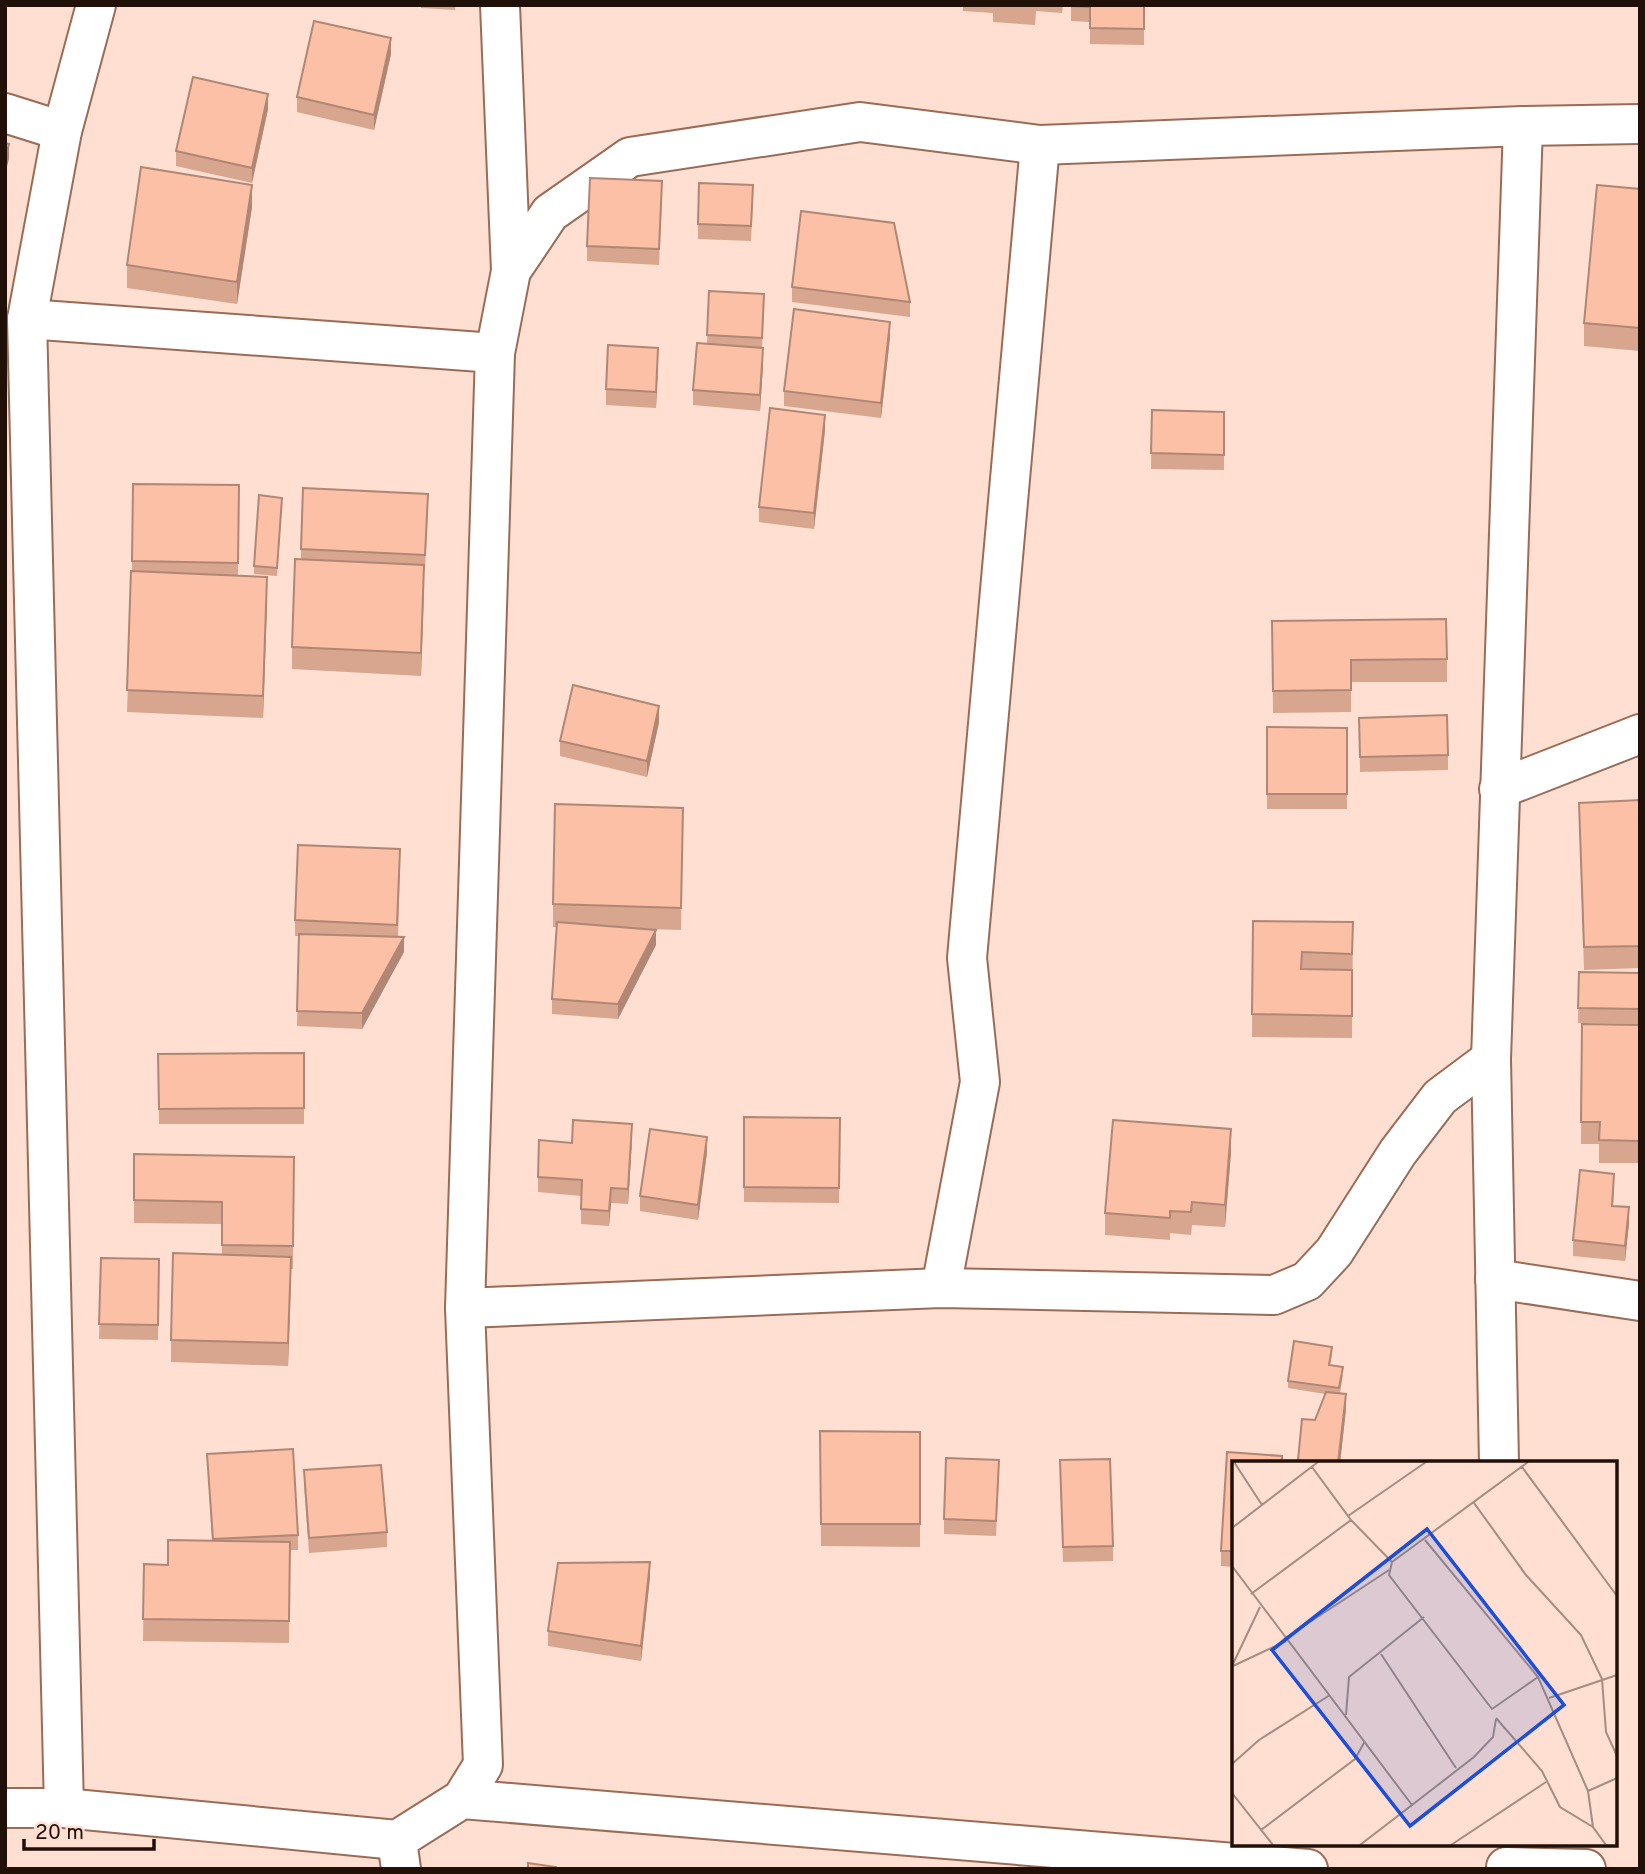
<svg xmlns="http://www.w3.org/2000/svg" width="1645" height="1874" font-family="Overpass,sans-serif">
  <style>
    .lines { fill: none; stroke-linecap: round; stroke-linejoin: round }
    .minor-casing { stroke: #9a6c58; stroke-width: 42 }
    .minor { stroke: #fff; stroke-width: 38 }
    .wall { fill: #d8a58f }
    .shaded-wall { fill: #b08674 }
    .building { fill: #fbc0a6; stroke: #b08674; stroke-width: 2 }
    .inset-road { fill: none; stroke: #a68c81; stroke-width: 2 }
    .view { fill: #1d4ed8; fill-opacity: 0.15; stroke: #1d4ed8; stroke-width: 3.5 }
    .inset-edge { fill: none; stroke: #211008; stroke-width: 3.5 }
  </style>
  <rect width="100%" height="100%" fill="#fedfd1"/>
  <g class="lines">
    <g class="minor-casing">
      <g id="minor">
        <polyline points="500,5 511,271"/>
        <polyline points="5,113 62,131"/>
        <polyline points="27,319 495,353 465,1308 483,1765 462,1799 397,1840 401,1869"/>
        <polyline points="495,353 511,271 550,213 630,157 860,122 1040,145 1523,126"/>
        <polyline points="1499,789 1640,734"/>
        <polyline points="1495,1279 1640,1301"/>
        <polyline points="941,1288 980,1082 967,958 1040,145"/>
        <polyline points="465,1308 941,1288 1274,1295 1307,1281 1334,1252 1398,1152 1440,1097 1491,1059"/>
        <polyline points="1499,1463 1491,1059 1523,126 1640,124"/>
        <polyline points="462,1799 1308,1869"/>
        <polyline points="5,1808 64,1808 397,1840"/>
        <polyline points="64,1808 27,319 62,131 96,5"/>
        <polyline points="1506,1867 1586,1869"/>
      </g>
    </g>
    <use href="#minor" class="minor"/>
  </g>
  <g class="wall">
    <polygon points="421,5 456,5 455,10 421,8"/>
    <polygon points="963,5 1063,5 1062,13 1036,11 1035,25 993,22 993,13 963,11"/>
    <polygon points="1071,5 1144,5 1144,45 1090,44 1090,22 1071,21"/>
    <polygon points="391,54 374,130 297,112 297,97"/>
    <polygon points="268,109 252,183 176,166 176,151"/>
    <polygon points="1640,189 1640,351 1584,346 1584,323"/>
    <polygon points="662,196 659,265 587,261 587,246"/>
    <polygon points="753,201 751,241 698,239 698,224"/>
    <polygon points="252,207 237,304 127,288 127,265"/>
    <polygon points="792,287 910,302 910,317 792,302"/>
    <polygon points="709,291 764,309 762,348 763,364 760,411 693,405 693,390 707,344"/>
    <polygon points="890,337 881,418 784,406 784,391"/>
    <polygon points="658,363 656,408 606,405 606,389"/>
    <polygon points="1152,410 1224,412 1224,470 1151,469"/>
    <polygon points="825,430 814,529 759,522 759,507"/>
    <polygon points="133,484 239,485 238,576 267,600 263,718 127,712 132,572"/>
    <polygon points="282,506 277,576 254,574 254,566"/>
    <polygon points="428,509 425,570 424,570 421,676 292,669 292,647 301,559 301,549"/>
    <polygon points="1272,621 1447,659 1447,682 1351,682 1351,712 1273,713"/>
    <polygon points="1359,718 1448,755 1448,770 1360,772"/>
    <polygon points="659,722 647,777 560,756 560,741"/>
    <polygon points="1267,727 1347,728 1347,809 1267,809"/>
    <polygon points="1640,800 1640,968 1584,970 1579,803"/>
    <polygon points="683,808 681,930 651,929 656,945 618,1019 552,1014 552,999 557,927 553,927 553,904"/>
    <polygon points="400,865 398,937 404,952 362,1029 297,1026 299,936 295,936 295,920"/>
    <polygon points="1253,921 1353,922 1352,1038 1252,1037"/>
    <polygon points="1579,972 1640,973 1640,1024 1578,1023"/>
    <polygon points="1582,1024 1640,1025 1640,1163 1599,1163 1599,1144 1581,1144"/>
    <polygon points="304,1053 304,1124 159,1124 158,1054"/>
    <polygon points="744,1117 840,1118 839,1203 744,1202"/>
    <polygon points="632,1139 628,1204 611,1203 609,1226 581,1224 581,1196 538,1192 538,1177 572,1143"/>
    <polygon points="707,1152 698,1220 640,1211 640,1196"/>
    <polygon points="1231,1152 1225,1227 1192,1225 1191,1235 1170,1233 1170,1240 1105,1235 1105,1213"/>
    <polygon points="134,1154 294,1157 293,1269 291,1269 288,1366 171,1362 171,1340 222,1255 222,1224 134,1223"/>
    <polygon points="1614,1189 1613,1206 1629,1223 1625,1261 1573,1256 1573,1240"/>
    <polygon points="101,1258 159,1259 158,1340 99,1339"/>
    <polygon points="1332,1355 1330,1365 1343,1375 1340,1393 1346,1409 1340,1463 1298,1463 1302,1419 1315,1420 1325,1394 1288,1388 1288,1381"/>
    <polygon points="820,1431 920,1432 920,1547 821,1546"/>
    <polygon points="207,1454 298,1535 298,1550 290,1550 289,1643 143,1641 144,1564 168,1565 212,1541"/>
    <polygon points="1234,1463 1234,1567 1221,1566 1221,1551"/>
    <polygon points="304,1470 387,1532 387,1547 309,1553 304,1485"/>
    <polygon points="999,1475 996,1536 944,1534 944,1519"/>
    <polygon points="1060,1475 1113,1546 1113,1561 1063,1562"/>
    <polygon points="650,1577 641,1661 548,1646 548,1631"/>
  </g>
  <g class="shaded-wall">
    <polygon points="391,38 391,54 374,130 374,115"/>
    <polygon points="268,94 268,109 252,183 252,168"/>
    <polygon points="9,144 9,159 5,174 5,158"/>
    <polygon points="252,185 252,207 237,304 237,282"/>
    <polygon points="890,322 890,337 881,418 881,403"/>
    <polygon points="658,348 658,363 656,408 656,392"/>
    <polygon points="763,348 763,364 760,411 760,395"/>
    <polygon points="825,415 825,430 814,529 814,513"/>
    <polygon points="424,565 424,588 421,676 421,653"/>
    <polygon points="267,577 267,600 263,718 263,696"/>
    <polygon points="659,706 659,722 647,777 647,761"/>
    <polygon points="656,930 656,945 618,1019 618,1004"/>
    <polygon points="404,937 404,952 362,1029 362,1013"/>
    <polygon points="632,1124 632,1139 628,1204 628,1189"/>
    <polygon points="1231,1129 1231,1152 1225,1227 1225,1205"/>
    <polygon points="707,1137 707,1152 698,1220 698,1205"/>
    <polygon points="611,1188 611,1203 609,1226 609,1211"/>
    <polygon points="1629,1207 1629,1223 1625,1261 1625,1246"/>
    <polygon points="291,1257 291,1279 288,1366 288,1343"/>
    <polygon points="1346,1394 1346,1409 1340,1463 1338,1463"/>
    <polygon points="650,1562 650,1577 641,1661 641,1646"/>
  </g>
  <g class="building">
    <polygon points="1071,5 1144,5 1144,29 1090,28 1090,7 1071,6"/>
    <polygon points="314,21 391,38 374,115 297,97"/>
    <polygon points="193,77 268,94 252,168 176,151"/>
    <polygon points="5,143 9,144 5,158"/>
    <polygon points="141,167 252,185 237,282 127,265"/>
    <polygon points="590,178 662,181 659,249 587,246"/>
    <polygon points="699,183 753,185 751,226 698,224"/>
    <polygon points="1597,185 1640,189 1640,328 1584,323"/>
    <polygon points="801,211 894,223 910,302 792,287"/>
    <polygon points="709,291 764,294 762,338 707,335"/>
    <polygon points="794,309 890,322 881,403 784,391"/>
    <polygon points="697,343 763,348 760,395 693,390"/>
    <polygon points="608,345 658,348 656,392 606,389"/>
    <polygon points="770,408 825,415 814,513 759,507"/>
    <polygon points="1152,410 1224,412 1224,455 1151,453"/>
    <polygon points="133,484 239,485 238,563 132,561"/>
    <polygon points="303,488 428,494 425,555 301,549"/>
    <polygon points="259,495 282,498 277,568 254,566"/>
    <polygon points="295,559 424,565 421,653 292,647"/>
    <polygon points="131,571 267,577 263,696 127,690"/>
    <polygon points="1446,619 1447,659 1351,660 1351,690 1273,691 1272,621"/>
    <polygon points="573,685 659,706 647,761 560,741"/>
    <polygon points="1447,715 1448,755 1360,757 1359,718"/>
    <polygon points="1267,727 1347,728 1347,794 1267,794"/>
    <polygon points="1640,800 1640,946 1584,947 1579,803"/>
    <polygon points="555,804 683,808 681,908 553,904"/>
    <polygon points="298,845 400,849 397,925 295,920"/>
    <polygon points="1253,921 1353,922 1352,954 1302,952 1301,969 1352,970 1352,1016 1252,1014"/>
    <polygon points="557,922 656,930 618,1004 552,999"/>
    <polygon points="299,934 404,937 362,1013 297,1011"/>
    <polygon points="1579,972 1640,973 1640,1009 1578,1008"/>
    <polygon points="1582,1024 1640,1025 1640,1141 1599,1140 1600,1122 1581,1122"/>
    <polygon points="304,1053 304,1108 159,1109 158,1054"/>
    <polygon points="744,1117 840,1118 839,1188 744,1187"/>
    <polygon points="573,1120 632,1124 628,1189 611,1188 609,1211 581,1209 582,1180 538,1177 539,1140 572,1143"/>
    <polygon points="1113,1120 1231,1129 1225,1205 1192,1202 1191,1212 1170,1211 1170,1218 1105,1213"/>
    <polygon points="650,1129 707,1137 698,1205 640,1196"/>
    <polygon points="134,1154 294,1157 293,1246 222,1245 222,1202 134,1200"/>
    <polygon points="1580,1170 1614,1174 1612,1206 1629,1207 1625,1246 1573,1240"/>
    <polygon points="173,1253 291,1257 288,1343 171,1340"/>
    <polygon points="101,1258 159,1259 158,1325 99,1324"/>
    <polygon points="1294,1341 1332,1347 1329,1365 1343,1367 1339,1388 1288,1381"/>
    <polygon points="1326,1392 1346,1394 1338,1463 1317,1463 1298,1460 1302,1419 1315,1420"/>
    <polygon points="820,1431 920,1432 920,1524 821,1524"/>
    <polygon points="293,1449 298,1535 213,1539 207,1454"/>
    <polygon points="1227,1452 1282,1456 1282,1463 1234,1463 1234,1551 1221,1551"/>
    <polygon points="946,1458 999,1460 996,1521 944,1519"/>
    <polygon points="1110,1459 1113,1546 1063,1547 1060,1460"/>
    <polygon points="381,1465 387,1532 309,1538 304,1470"/>
    <polygon points="168,1540 290,1542 289,1621 143,1619 144,1564 168,1565"/>
    <polygon points="650,1562 641,1646 548,1631 558,1563"/>
    <polygon points="528,1863 556,1867 556,1869 528,1869"/>
  </g>
  <g transform="translate(1232 1461)">
    <rect width="385" height="385" fill="#fedfd1"/>
    <path class="inset-road" d="M 2,1 L 30,44M 80,6 L 119,59 L 160,101 L 157,114 L 260,248 L 306,216M 290,6 L 385,135M 242,42 L 294,114 L 349,174 L 370,218 L 374,271 L 385,295M 116,55 L 194,1M 0,67 L 86,1M 193,79 L 306,216 L 356,330 L 361,366 L 374,384M 160,101 L 296,1M 0,105 L 180,344 L 128,384M 19,133 L 119,59M 52,178 L 157,109M 149,193 L 224,307M 0,205 L 28,146M 1,205 L 54,180M 317,237 L 385,214M 114,254 L 117,216 L 192,156M 264,257 L 310,310 L 328,346 L 361,366M 0,303 L 27,279 L 98,234M 356,330 L 385,317M 0,332 L 41,384M 180,344 L 242,296 L 261,276 L 264,258M 29,369 L 123,298 L 133,280M 219,384 L 314,321"/>
    <path class="view" d="M 195,68 L 332,244 L 178,365 L 40,189 Z"/>
    <rect width="385" height="385" class="inset-edge"/>
  </g>
  <rect width="1645" height="1874" fill="none" stroke="#211008" stroke-width="14"/>
  <path d="M24 1839v10h130v-10" fill="none" stroke="#211008" stroke-width="3.5"/>
  <text x="35" y="1839" font-size="21" fill="#211008" stroke="#fedfd1" stroke-width="5" paint-order="stroke">20 m</text>
</svg>
